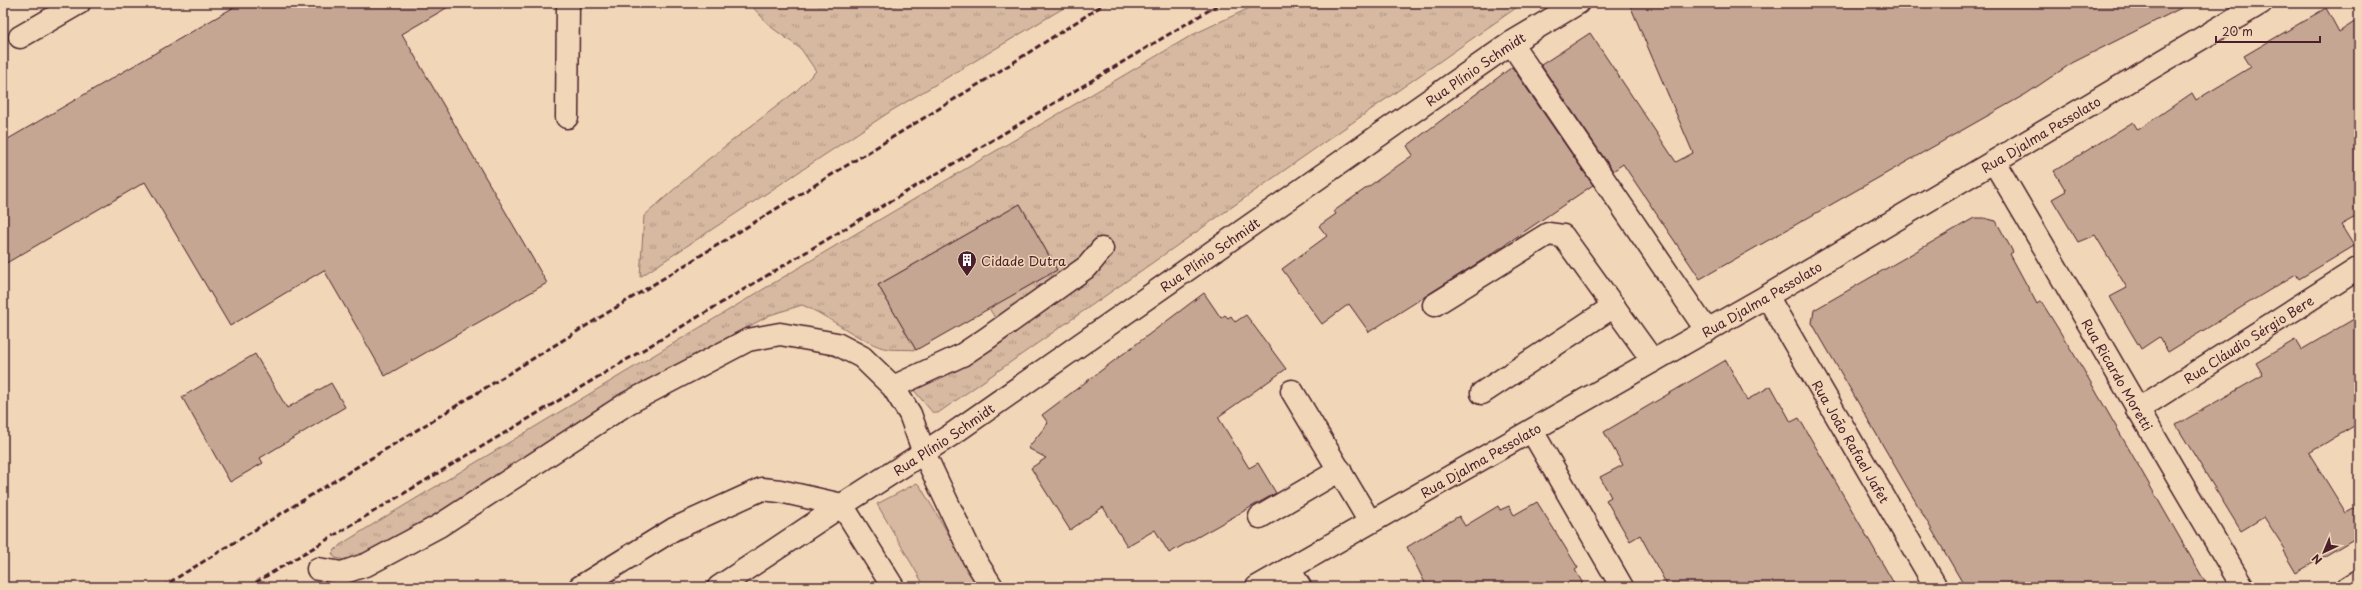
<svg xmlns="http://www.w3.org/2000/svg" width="2362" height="590" font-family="'Playpen Sans',sans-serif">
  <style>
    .grass { fill: url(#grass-tufts); stroke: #906c66 }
    .park { fill: #d6b9a0; stroke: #906c66 }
    .building { fill: #c5a693; stroke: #4a1f2b }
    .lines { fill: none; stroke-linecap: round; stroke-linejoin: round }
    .minor-casing { stroke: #4a1f2b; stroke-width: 25 }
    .major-casing { stroke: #4a1f2b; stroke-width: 25 }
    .minor { stroke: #f1d7b8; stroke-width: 22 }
    .major { stroke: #f1d7b8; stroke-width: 22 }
    .rail { stroke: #4a1f2b; stroke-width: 3; stroke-dasharray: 6 3; stroke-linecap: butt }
    .labels { text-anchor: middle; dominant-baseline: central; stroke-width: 3; stroke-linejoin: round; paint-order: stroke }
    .street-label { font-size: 13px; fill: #4a1f2b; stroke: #f1d7b8 }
    .poi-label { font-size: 13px; fill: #4a1f2b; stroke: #f1d7b8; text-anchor: start }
  </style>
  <defs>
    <pattern id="grass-tufts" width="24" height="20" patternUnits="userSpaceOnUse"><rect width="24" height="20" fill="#d6b9a0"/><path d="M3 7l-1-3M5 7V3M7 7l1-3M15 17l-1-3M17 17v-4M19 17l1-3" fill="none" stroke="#b09683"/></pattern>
  </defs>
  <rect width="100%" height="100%" fill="#f1d7b8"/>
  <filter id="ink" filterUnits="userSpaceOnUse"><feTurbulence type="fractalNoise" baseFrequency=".025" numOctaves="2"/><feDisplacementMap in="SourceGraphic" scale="8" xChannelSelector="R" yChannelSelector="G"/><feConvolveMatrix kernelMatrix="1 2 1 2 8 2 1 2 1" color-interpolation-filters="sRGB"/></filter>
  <g filter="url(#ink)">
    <g class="grass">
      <polygon points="749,3 1072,3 891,111 640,277 644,216 706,161 795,92 816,71 801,49 771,27"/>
      <path d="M 1260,3 L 1523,3 L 938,413 L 933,413 L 912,388 L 1004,333 L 989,308 L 1057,270 L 1020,204 L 878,285 L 916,350 C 907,349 896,350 888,349 C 864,345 828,315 802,305 L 770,315 L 641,385 L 389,545 L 345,560 L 335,558 L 332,553 L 340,545 L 367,528 L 840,243 L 1192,35 Z"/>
    </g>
    <polygon class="park" points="917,483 920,486 980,587 925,587 877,504"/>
    <g class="building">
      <polygon points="241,3 455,3 402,34 547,283 385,376 324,270 230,326 145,182 3,265 3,142"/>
      <polygon points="1629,3 2191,3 2072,63 2026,94 1700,279 1623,164 1613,171 1541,65 1590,33 1676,162 1693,153"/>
      <polygon points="2326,8 2339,32 2359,19 2359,215 2341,225 2354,246 2299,279 2296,274 2168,352 2159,337 2141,349 2110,297 2127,288 2095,235 2078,242 2052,199 2066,191 2054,171 2133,122 2138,130 2192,93 2196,100 2251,67 2244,56"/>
      <polygon points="1512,67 1593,185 1484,259 1369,332 1349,304 1322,324 1282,269 1327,236 1319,226 1336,214 1334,211 1413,155 1407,146"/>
      <polygon points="1020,204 1057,270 916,350 878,285"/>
      <polygon points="1974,218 1984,218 1996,221 2013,252 2010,254 2037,304 2041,301 2083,369 2208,587 1965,587 1812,323 1814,310"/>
      <polygon points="1204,293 1221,318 1225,315 1228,318 1231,316 1235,322 1246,315 1286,369 1218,417 1249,468 1258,463 1276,493 1169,553 1155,530 1127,546 1103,507 1070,530 1031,468 1046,458 1028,448 1048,423 1042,415"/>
      <polygon points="2359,316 2359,423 2309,453 2346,513 2359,506 2359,536 2296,573 2283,551 2285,549 2264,517 2241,531 2176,425 2263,375 2256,363 2295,340 2301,350"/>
      <polygon points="255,354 287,408 331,383 345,407 260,458 263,463 230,482 182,397"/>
      <polygon points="1726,360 1747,400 1771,386 1791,422 1799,418 1896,587 1668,587 1640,535 1630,541 1606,500 1611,497 1600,477 1623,465 1604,432"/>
      <polygon points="1537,502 1578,568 1575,570 1585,587 1427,587 1407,547 1459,516 1465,526 1498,506 1500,510 1509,506 1514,515"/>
    </g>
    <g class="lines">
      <g class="minor-casing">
        <g id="minor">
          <polyline points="20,37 79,3"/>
          <polyline points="1511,43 1707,331"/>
          <polyline points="567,117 568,3"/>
          <path id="s1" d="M 1994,162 C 2078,303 2158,446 2243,587"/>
          <path id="s2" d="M 1767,296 L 1936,587"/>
          <polyline points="1434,305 1548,234 1563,236 1653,361"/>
          <polyline points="893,387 962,355 986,339 1088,266 1102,249"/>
          <polyline points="1292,391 1370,522"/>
          <polyline points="1482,393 1614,306"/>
          <path id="s3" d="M 2137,410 L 2359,268"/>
          <polyline points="1532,431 1622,587"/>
          <path id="s4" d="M 842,505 L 951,435 L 1511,43 L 1578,3"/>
          <polyline points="842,505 893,587"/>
          <polyline points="1260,517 1340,470"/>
          <polyline points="318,569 342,573 368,564 439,526 628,403 748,340 780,334 837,344 862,357 893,387 910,414 924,453 940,487 973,557 992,587"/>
          <polyline points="1289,569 1300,587"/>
          <polyline points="580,587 674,529 762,489 780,491 842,505"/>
          <path id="s5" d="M 1257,587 L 1767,296 L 2261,3"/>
          <polyline points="2349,587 2359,581"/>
        </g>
      </g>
      <g class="major-casing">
        <polyline id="major" points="719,587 842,505"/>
      </g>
      <use href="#minor" class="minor"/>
      <use href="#major" class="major"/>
      <g class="rail">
        <polyline points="162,587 992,76 1106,3"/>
        <polyline points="248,587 1221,3"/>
      </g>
    </g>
  </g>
  <defs>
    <g id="building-pin" transform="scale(1)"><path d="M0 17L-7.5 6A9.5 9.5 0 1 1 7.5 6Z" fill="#4a1f2b" stroke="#f1d7b8"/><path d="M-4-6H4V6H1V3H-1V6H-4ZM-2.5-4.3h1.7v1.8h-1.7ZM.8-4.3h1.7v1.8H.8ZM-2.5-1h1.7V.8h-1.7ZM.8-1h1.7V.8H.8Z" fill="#fff"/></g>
  </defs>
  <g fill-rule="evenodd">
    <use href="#building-pin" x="967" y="260"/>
  </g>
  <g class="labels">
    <g class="street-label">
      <text stroke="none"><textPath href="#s4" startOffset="769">Rua Plínio Schmidt</textPath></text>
      <text stroke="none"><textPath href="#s5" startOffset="905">Rua Djalma Pessolato</textPath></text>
      <text stroke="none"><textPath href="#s4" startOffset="445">Rua Plínio Schmidt</textPath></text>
      <text stroke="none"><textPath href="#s5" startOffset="581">Rua Djalma Pessolato</textPath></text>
      <text stroke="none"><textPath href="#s3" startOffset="132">Rua Cláudio Sérgio Bere</textPath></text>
      <text stroke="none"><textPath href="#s1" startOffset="246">Rua Ricardo Moretti</textPath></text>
      <text stroke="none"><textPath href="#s4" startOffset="121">Rua Plínio Schmidt</textPath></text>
      <text stroke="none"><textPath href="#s2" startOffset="168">Rua João Rafael Jafet</textPath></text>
      <text stroke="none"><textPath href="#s5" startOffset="257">Rua Djalma Pessolato</textPath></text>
    </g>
    <g class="poi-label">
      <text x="981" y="260">Cidade Dutra</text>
    </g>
  </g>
  <rect width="2362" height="590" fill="none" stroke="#f1d7b8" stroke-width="16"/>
  <rect x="8" y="8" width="2346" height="574" fill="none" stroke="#4a1f2b" stroke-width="1.5" filter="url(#ink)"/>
  <g transform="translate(2324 552) rotate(224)" stroke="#f1d7b8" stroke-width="3" paint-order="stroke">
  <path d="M0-3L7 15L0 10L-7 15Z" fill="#4a1f2b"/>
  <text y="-6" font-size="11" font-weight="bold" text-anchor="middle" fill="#4a1f2b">N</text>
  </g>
  <path d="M2216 36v6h104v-6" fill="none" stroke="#4a1f2b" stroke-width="2"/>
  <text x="2222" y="36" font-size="12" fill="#4a1f2b" stroke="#f1d7b8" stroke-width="3" paint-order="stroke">20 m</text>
</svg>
